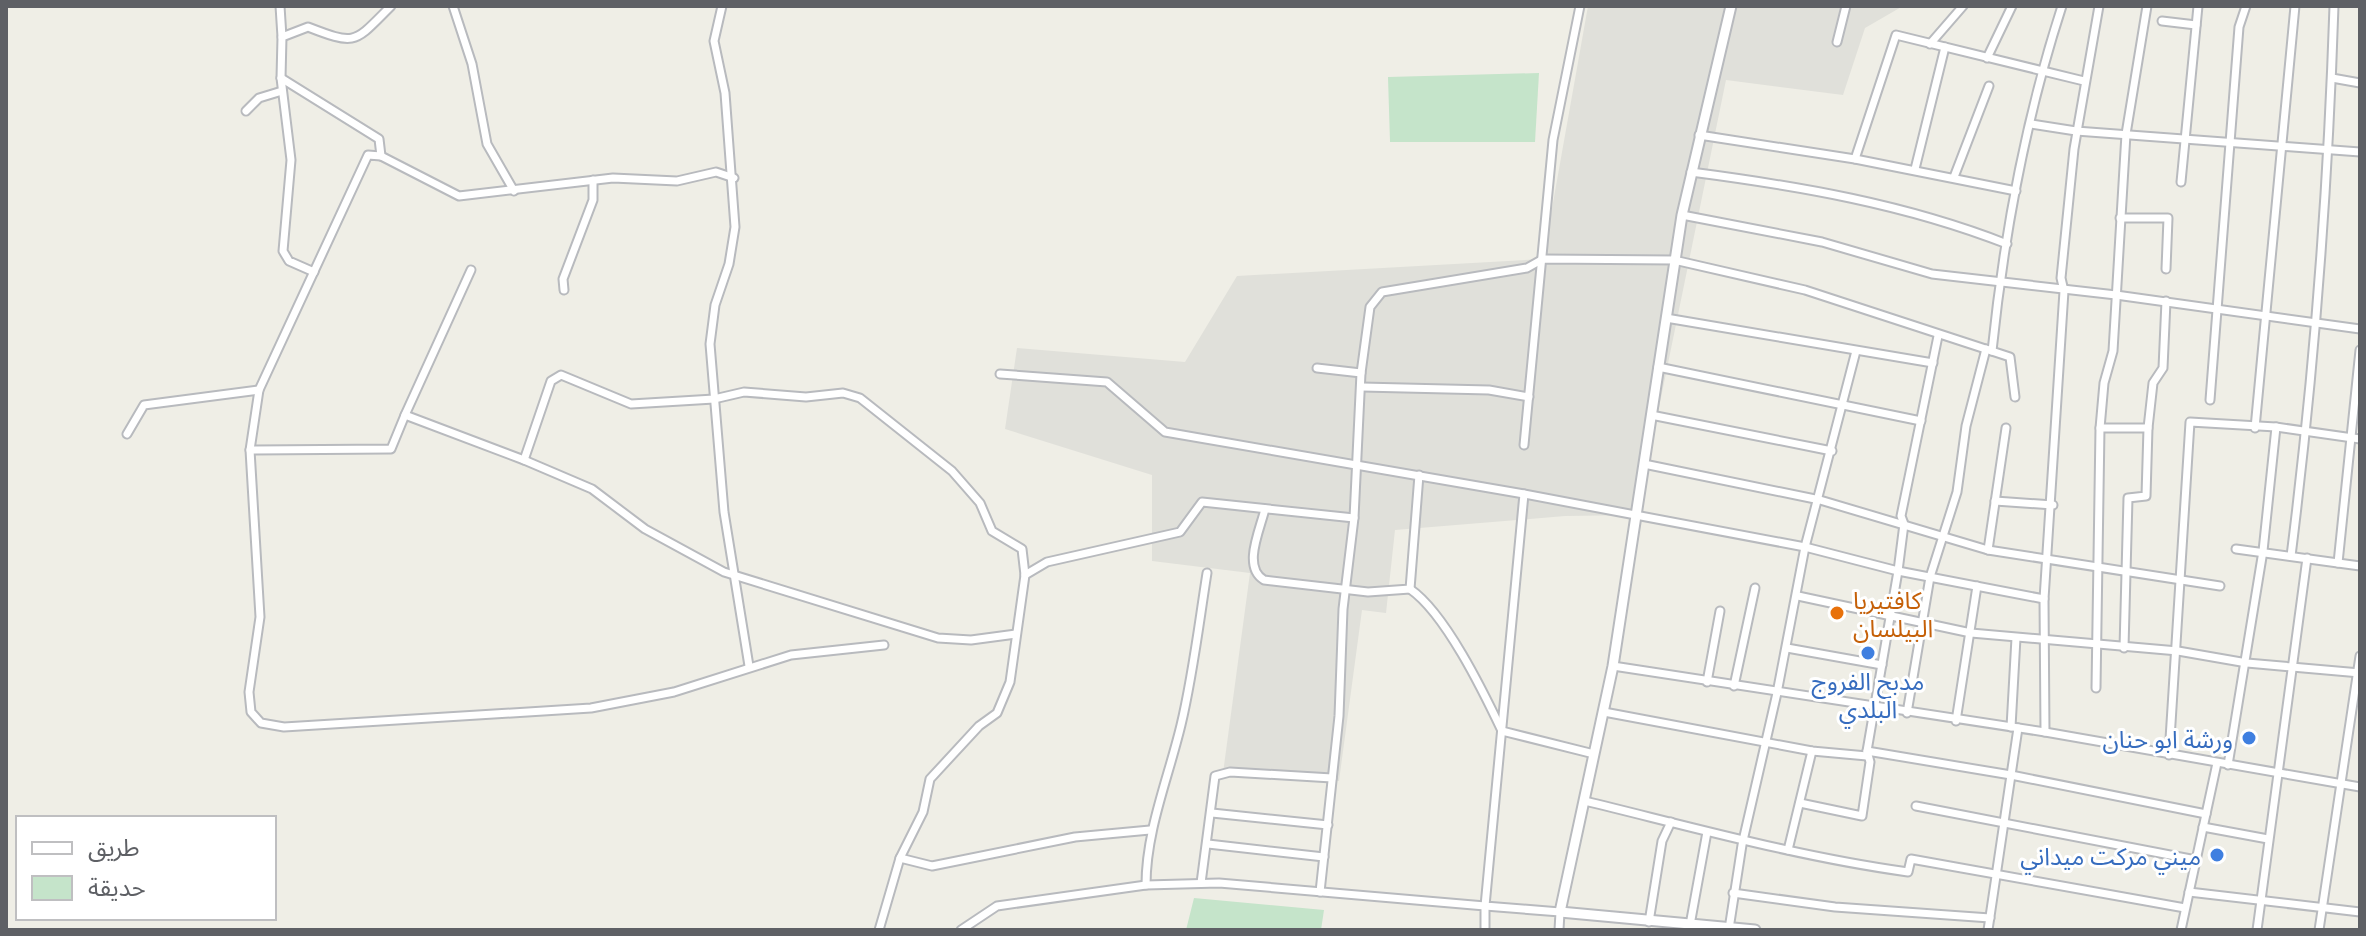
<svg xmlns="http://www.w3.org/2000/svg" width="2366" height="936" font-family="'Golos Text','Noto Sans Arabic',sans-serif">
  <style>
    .industrial { fill: #e0e0da }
    .green { fill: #c5e4ca }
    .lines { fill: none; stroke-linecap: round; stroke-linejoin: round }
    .minor-casing { stroke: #b8babe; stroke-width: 11 }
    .tertiary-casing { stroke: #b8babe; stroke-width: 13 }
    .minor { stroke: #fff; stroke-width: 7 }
    .tertiary { stroke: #fff; stroke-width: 9 }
    .food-dot { fill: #e8710a; stroke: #fff; stroke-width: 3 }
    .shop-dot { fill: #3f7fe0; stroke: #fff; stroke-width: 3 }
    .labels { text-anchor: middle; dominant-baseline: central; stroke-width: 6; stroke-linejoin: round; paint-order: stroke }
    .food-label { font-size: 24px; fill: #c56008; stroke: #fff; text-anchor: start }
    .shop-label { font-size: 24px; fill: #366cbe; stroke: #fff; text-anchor: end }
  </style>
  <rect width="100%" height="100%" fill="#efeee6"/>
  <polygon class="industrial" points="1588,6 1903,6 1865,28 1843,95 1726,80 1637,515 1565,516 1395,530 1386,613 1362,610 1339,781 1223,773 1250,573 1152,561 1152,475 1005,429 1017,348 1185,362 1237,276 1543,259"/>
  <g class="green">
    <polygon points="1539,73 1535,142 1390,142 1388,77"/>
    <polygon points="1194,898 1324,910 1321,930 1186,930"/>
  </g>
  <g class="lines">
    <g class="minor-casing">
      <g id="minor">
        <polyline points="280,6 282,37"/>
        <polyline points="453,6 472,64 487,144 514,191"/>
        <polyline points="722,6 714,41 725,93 735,227 729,264 715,305 710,344 724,512 749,666"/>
        <polyline points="2162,21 2196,25"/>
        <polyline points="1837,42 1846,6"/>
        <polyline points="1930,44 1963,6"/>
        <polyline points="1987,58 2012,6"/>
        <polyline points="281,78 379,139 381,156 368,155 259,390 250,450 260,617 249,692 251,712 261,723 284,727 591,708 674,692 791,655 884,645"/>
        <polyline points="2332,78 2360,83"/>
        <polyline points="246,111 259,98 282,91"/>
        <polyline points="2031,124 2076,131 2360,152"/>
        <polyline points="1699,135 1855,159 2016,191"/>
        <polyline points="381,156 459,196 613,178 677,181 716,172 734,178"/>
        <polyline points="1855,159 1896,35 2084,81"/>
        <polyline points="1915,169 1945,47"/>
        <path d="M 1691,172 C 1799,186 1905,204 2007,244"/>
        <polyline points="1954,177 1989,86"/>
        <polyline points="2181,182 2198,6"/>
        <polyline points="1682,215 1822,242 1932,274 2116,295 2360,329"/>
        <polyline points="2120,218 2168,218 2166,269"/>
        <path d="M 314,272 L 289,261 L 283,251 L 291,160 L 281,78 L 282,37 L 308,27 C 357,46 354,43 391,6"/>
        <polyline points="564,290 563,279 593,200 593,180"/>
        <polyline points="1666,318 1933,363"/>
        <path d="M 1992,351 C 2004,235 2026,117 2062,6"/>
        <polyline points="1658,367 1921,421"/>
        <polyline points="1317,368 1361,373"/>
        <polyline points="1000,374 1107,382 1165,432 1524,494 1485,906 1560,912 1559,930"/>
        <polyline points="1362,387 1489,390 1529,397"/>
        <polyline points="2210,400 2239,27 2246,6"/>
        <polyline points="405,415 471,270"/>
        <polyline points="1651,415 1832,451"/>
        <polyline points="2100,428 2148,428"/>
        <polyline points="2255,428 2295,6"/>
        <polyline points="127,434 144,405 259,390"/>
        <polyline points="1524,445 1553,140 1580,6"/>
        <polyline points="250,450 391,449 405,415 524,460 551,381 561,375 631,404 714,399 744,392 806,397 843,393 860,398 952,471 980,503 992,531 1022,549 1025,575 1010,682 997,713 979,726 930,779 923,812 900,858 879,930"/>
        <polyline points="524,460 592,489 645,529 724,572 938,638 971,640 1016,634"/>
        <polyline points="1644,464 1820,500 1988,550 2220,586"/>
        <polyline points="1524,494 1805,547 1898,571 2044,599"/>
        <polyline points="1995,501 2053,505"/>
        <path d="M 1265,509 C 1260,530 1242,567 1264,580 L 1368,592 L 1410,589 L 1419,475"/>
        <polyline points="2236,549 2360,566"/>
        <polyline points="1988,550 2006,428"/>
        <path d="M 2291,556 C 2314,373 2328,190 2334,6"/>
        <polyline points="2338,563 2360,350"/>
        <polyline points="1025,575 1047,562 1180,532 1202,502 1354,518"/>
        <path d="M 1410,589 C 1445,613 1483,691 1502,731 L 1594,754"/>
        <polyline points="1798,596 1971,633 2178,651 2247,663 2360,673"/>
        <polyline points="1787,648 1882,665"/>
        <polyline points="2124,648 2128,498 2146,496 2148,428 2153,383 2163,368 2166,301"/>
        <polyline points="1613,666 2045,732 2360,787"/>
        <polyline points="1707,682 1720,611"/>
        <polyline points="1734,686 1755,588"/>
        <polyline points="2096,688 2100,428 2104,383 2113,351 2126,134 2147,6"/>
        <polyline points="1604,712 1812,751 1867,756"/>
        <polyline points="1907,713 1930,577 1957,492 1966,426 1986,349"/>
        <polyline points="1956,721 1977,586"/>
        <polyline points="2011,727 2016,638"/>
        <polyline points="2045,732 2044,599 2064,291 2061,278 2074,149 2099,6"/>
        <polyline points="1867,751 2011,775 2206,814"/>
        <polyline points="2169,755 2190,422 2276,427 2360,439"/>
        <polyline points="2228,765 2263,551 2276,427"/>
        <path d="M 1585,801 C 1692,827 1799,857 1908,872 L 1911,859 L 2185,908"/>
        <polyline points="1800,803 1862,816 1870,762 1867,751 1898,571 1904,524 1901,516 1938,336"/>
        <polyline points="1916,806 2196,860"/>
        <polyline points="1212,813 1328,825"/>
        <polyline points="2203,827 2268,839"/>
        <polyline points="1208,844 1324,857"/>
        <polyline points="1788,850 1812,751"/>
        <polyline points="900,858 932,866 1075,837 1150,830"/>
        <polyline points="1201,883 1215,776 1230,772 1332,778"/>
        <path d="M 1146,885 C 1146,831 1168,779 1181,725 C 1193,675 1199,623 1207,573"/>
        <polyline points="1320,892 1339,716 1343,609 1354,518 1361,373 1370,307 1382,292 1527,268 1543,259 1674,260 1805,290 2010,357 2015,397"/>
        <polyline points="2189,892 2360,912"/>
        <polyline points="1733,893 1835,907 1990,918"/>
        <polyline points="1649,922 1662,841 1671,822"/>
        <polyline points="1690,925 1707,832"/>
        <polyline points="1729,929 1742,845 1777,693 1805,547 1856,351"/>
        <polyline points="961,930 997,906 1146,885 1219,883 1485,906 1485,930"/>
        <polyline points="1988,930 2018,728"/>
        <polyline points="2181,930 2217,763"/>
        <polyline points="2257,930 2307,558"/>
        <polyline points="2319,930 2360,656"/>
      </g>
    </g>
    <g class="tertiary-casing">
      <polyline id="tertiary" points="1731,6 1682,215 1613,666 1560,912 1755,930"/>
    </g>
    <use href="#minor" class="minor"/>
    <use href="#tertiary" class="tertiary"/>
  </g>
  <circle class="food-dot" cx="1837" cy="613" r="8"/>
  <g class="shop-dot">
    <circle cx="1868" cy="653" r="8"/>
    <circle cx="2249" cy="738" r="8"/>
    <circle cx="2217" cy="855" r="8"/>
  </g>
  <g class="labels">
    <g class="food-label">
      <text x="1853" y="599">كافتيريا<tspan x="1853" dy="28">البيلسان</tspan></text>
    </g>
    <g class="shop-label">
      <text x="1868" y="680" text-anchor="middle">مدبح الفروج<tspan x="1868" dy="28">البلدي</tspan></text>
      <text x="2233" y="738">ورشة ابو حنان</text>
      <text x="2201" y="855">ميني مركت ميداني</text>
    </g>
  </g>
  <rect width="2366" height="936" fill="none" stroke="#5e6065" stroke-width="16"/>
  <rect x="16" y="816" width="260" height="104" fill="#ffffff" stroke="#bfbfc1" stroke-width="2"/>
  <rect x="32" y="842" width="40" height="12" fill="#ffffff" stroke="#bfbfc1" stroke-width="2"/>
  <text x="88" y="856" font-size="24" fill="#5e6065">طريق</text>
  <rect x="32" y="876" width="40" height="24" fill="#c5e4ca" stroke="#bfbfc1" stroke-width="2"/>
  <text x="88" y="896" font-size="24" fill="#5e6065">حديقة</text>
</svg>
